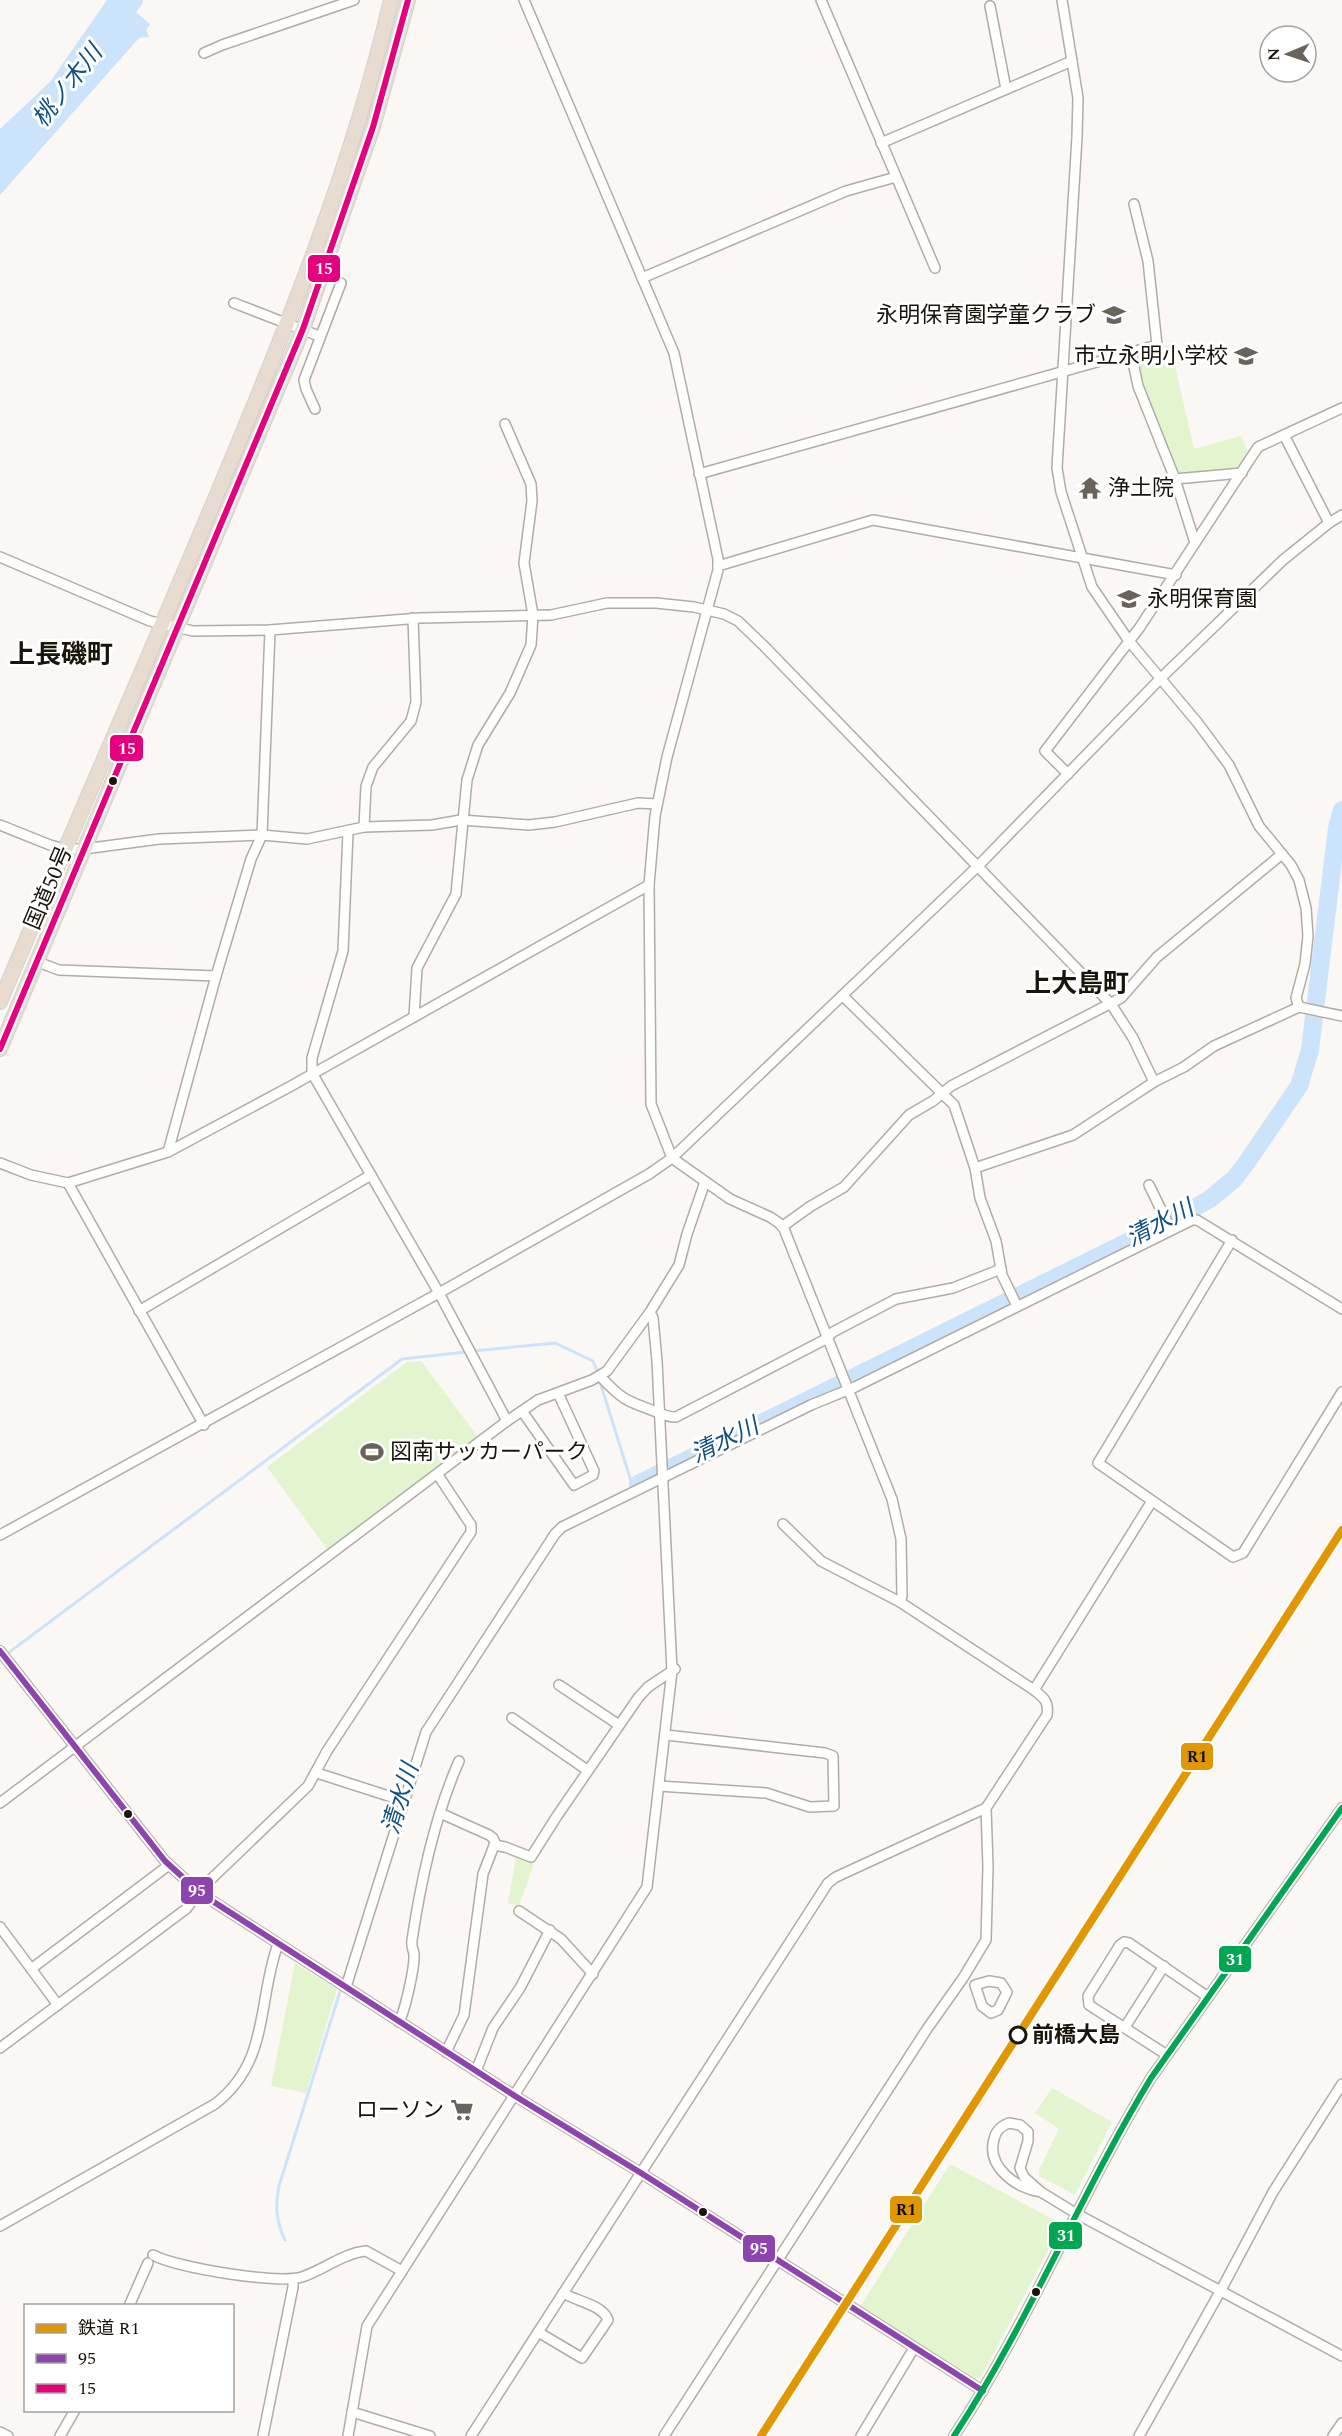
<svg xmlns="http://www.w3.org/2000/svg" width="1342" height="2436" font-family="Spectral,'Noto Sans JP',serif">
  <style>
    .green { fill: #e3f5ce }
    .water { fill: #cce3fc }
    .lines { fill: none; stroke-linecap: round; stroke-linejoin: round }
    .stream { stroke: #cce3fc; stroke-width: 3 }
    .river { stroke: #cce3fc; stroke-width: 18 }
    .minor-casing { stroke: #b1aca5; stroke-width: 12 }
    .highway-casing { stroke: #d4d1cf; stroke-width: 16 }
    .minor { stroke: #fefefd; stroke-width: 9 }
    .highway { stroke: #e7dccf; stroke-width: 14 }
    .bus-1-casing { stroke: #fff; stroke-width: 10 }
    .bus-2-casing { stroke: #fff; stroke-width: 10 }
    .bus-3-casing { stroke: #fff; stroke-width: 10 }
    .bus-1 { stroke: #8e44ad; stroke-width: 6 }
    .bus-2 { stroke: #e5007d; stroke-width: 6 }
    .bus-3 { stroke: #00a651; stroke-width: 6 }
    .rail-1-casing { stroke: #fff; stroke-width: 12 }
    .rail-1 { stroke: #e19701; stroke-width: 8 }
    .bus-dot { fill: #1b140a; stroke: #fff; stroke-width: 2 }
    .stop-dot { fill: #fff; stroke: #1b140a; stroke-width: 3 }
    .labels { text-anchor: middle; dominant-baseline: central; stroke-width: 6; stroke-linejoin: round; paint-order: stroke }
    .poi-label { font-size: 22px; fill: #1b140a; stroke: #fff; text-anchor: end }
    .street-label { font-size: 22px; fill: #1b140a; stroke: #fff }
    .stop-label { font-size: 22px; font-weight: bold; fill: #1b140a; stroke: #fff; text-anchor: start }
    .water-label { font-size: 24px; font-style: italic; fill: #105085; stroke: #fff }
    .quarter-label { font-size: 26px; font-weight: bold; fill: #1b140a; stroke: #fff }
    .line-badge { stroke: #fff; stroke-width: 2 }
    .badge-label { font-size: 16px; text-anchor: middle; font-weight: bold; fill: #fff }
    .pale-badge-label { font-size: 16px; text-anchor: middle; font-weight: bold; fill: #111 }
  </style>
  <rect width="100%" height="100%" fill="#faf7f4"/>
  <g class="green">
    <polygon points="1170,344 1194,449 1241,436 1248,452 1239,468 1180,474 1177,473 1141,387 1135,356"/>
    <polygon points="421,1361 478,1437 327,1549 267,1467 407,1362"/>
    <polygon points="516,1857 534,1864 519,1906 508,1903"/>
    <polygon points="295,1963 337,1989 306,2093 271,2086"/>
    <polygon points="1052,2088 1112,2122 1075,2195 1039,2176 1039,2170 1059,2129 1035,2113"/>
    <polygon points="950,2164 1058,2222 1060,2228 981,2377 975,2378 860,2307"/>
  </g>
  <polygon class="water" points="107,0 122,0 150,24 146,30 149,37 139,38 0,195 0,129 50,82"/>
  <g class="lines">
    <g class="stream">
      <polyline points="473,1351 555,1343 593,1361 598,1373"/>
      <polyline points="600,1382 631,1481 638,1484"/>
      <polyline points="0,1659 402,1359 466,1352"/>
      <path d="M 285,2240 C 276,2221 275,2206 279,2186 L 419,1740"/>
    </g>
    <g class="river">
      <polyline points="115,26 134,0"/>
      <polyline points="638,1484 1174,1219 1210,1199 1234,1179 1245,1165 1299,1086 1310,1050 1337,828 1342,810"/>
    </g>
    <g class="minor-casing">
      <g id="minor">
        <polyline points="524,0 674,353 718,559 718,570 667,757 655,816 649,885 651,1104 672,1158 730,1199 770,1217 779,1223 784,1229 892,1499 901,1539 902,1596 900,1602"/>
        <polyline points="821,0 935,268"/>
        <polyline points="1062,0 1078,98 1077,137 1057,468 1061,492 1092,587 1129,641 1197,722 1229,765 1259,826 1291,865 1299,880 1306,908 1308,936 1305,964 1296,998 1299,1007"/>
        <polyline points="990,6 1006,89"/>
        <polyline points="204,53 222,45 354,0"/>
        <polyline points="881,143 1072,61"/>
        <polyline points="642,278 846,191 896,177"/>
        <polyline points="234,303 319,336"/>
        <polyline points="1131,353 1138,386 1175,479 1195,543"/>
        <polyline points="315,409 306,389 304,380 341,283"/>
        <polyline points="1284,435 1329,523"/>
        <polyline points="699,474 1157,345 1148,261 1134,204"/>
        <polyline points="1175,479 1242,473"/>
        <polyline points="0,557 150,621 193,631 270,630 420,618 551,615 607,603 656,603 694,607 724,614 738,621 764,646 1111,1004 1133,1038 1154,1082"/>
        <polyline points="718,566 873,520 1176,575"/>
        <polyline points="1068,774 1045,751 1140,627 1258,447 1342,408"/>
        <polyline points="0,825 50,845 65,849 84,849 159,839 262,835 307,839 364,827 432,825 461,820 529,825 555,822 638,803 657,804"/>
        <polyline points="364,827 366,786 373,767 411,721 416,702 413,618"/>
        <polyline points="348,832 343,951 312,1058 312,1073 439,1293 507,1421"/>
        <polyline points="38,962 59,970 216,976"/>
        <polyline points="843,996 954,1105 975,1168 980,1198 996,1241 1002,1275 1017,1306"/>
        <polyline points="414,1017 417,968 456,894 467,780 478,745 510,693 531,645 533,615 524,563 532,501 531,484 505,424"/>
        <polyline points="168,1152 216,976 251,859 262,835 270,630"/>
        <polyline points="0,1163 31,1175 68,1183 168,1152 291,1086 649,885"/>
        <polyline points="975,1168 1073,1135 1154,1082 1184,1067 1214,1046 1299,1007 1342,1016"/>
        <polyline points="68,1183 204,1425"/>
        <polyline points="1149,1185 1171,1230"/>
        <polyline points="783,1226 811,1206 844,1187 909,1115 933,1101 951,1086 1121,998 1157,957 1282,854"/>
        <polyline points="1232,1240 1098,1463 1233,1557 1243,1553 1342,1392"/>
        <polyline points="139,1311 371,1175"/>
        <path d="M 600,1376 C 623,1401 627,1401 657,1412 C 664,1415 668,1417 676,1417 L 824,1340 L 833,1332 L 896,1299 L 953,1288 L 1001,1269"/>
        <polyline points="522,1411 574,1485 593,1475 594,1471 558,1393"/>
        <polyline points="0,1535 439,1293 649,1174 672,1158 978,866 1161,678 1283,560 1329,523 1342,515"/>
        <polyline points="0,1651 165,1861 200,1893 515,2096 641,2173 983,2391"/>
        <polyline points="559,1685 619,1725"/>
        <polyline points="1034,1690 1152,1501"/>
        <polyline points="512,1718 587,1770"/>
        <polyline points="317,1773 404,1801"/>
        <polyline points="659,1786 766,1793 810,1807 834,1806 833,1756 825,1753 666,1735"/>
        <polyline points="0,1803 507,1421 538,1400 592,1380 607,1371 650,1312 679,1265 687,1234 705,1182"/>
        <polyline points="440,1813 489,1835 493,1838 495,1843 483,1874 464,2015 446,2052"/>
        <polyline points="494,1845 505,1847 531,1857 557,1816 638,1698 648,1687 675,1669"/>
        <polyline points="519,1911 561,1939 593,1974"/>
        <polyline points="0,1927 58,2005"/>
        <polyline points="31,1969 169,1865"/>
        <polygon points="989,1981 1001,1983 1007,1992 998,2010 991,2013 982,2006 975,1985"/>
        <polyline points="346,1987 426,1732 555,1534 562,1527 811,1405 855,1387 1192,1220 1197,1220 1342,1309"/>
        <path d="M 399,2022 C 405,2011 415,1966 414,1954 C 413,1949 411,1946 412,1940 C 421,1880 434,1818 459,1761"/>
        <polyline points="1125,2027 1164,1966"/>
        <polyline points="0,2048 186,1909 206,1884 308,1786 327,1751 471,1532 471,1525 438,1475"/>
        <polyline points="1167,2055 1089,2005 1088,1996 1120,1945 1124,1942 1129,1943 1208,1997"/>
        <polyline points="476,2071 493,2028 520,1988 550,1930"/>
        <path d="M 1009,2123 L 1020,2125 L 1028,2132 L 1028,2141 L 1020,2168 L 1024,2177 L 1041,2192 C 1017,2189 986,2167 994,2139 C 996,2130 1001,2126 1009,2123 Z"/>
        <polyline points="1041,2192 1077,2214 1342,2356"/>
        <path d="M 0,2226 L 215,2104 C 270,2062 257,2002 278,1944"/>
        <path d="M 153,2255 C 178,2268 276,2284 302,2277 C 323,2270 344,2253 366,2251 L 402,2271"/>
        <polyline points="129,2306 148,2263"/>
        <path d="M 538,2332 L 582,2358 L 608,2320 C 603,2305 576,2301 563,2293"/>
        <polyline points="352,2412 430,2436"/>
        <polyline points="0,2432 8,2436"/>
        <polyline points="60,2436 75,2410"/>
        <polyline points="263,2436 293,2287 293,2279"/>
        <polyline points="348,2436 367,2326 647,1887 672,1671 657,1361 653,1318 650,1312"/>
        <path d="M 471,2436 L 828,1883 L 836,1877 L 986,1808 L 1047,1715 C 1049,1701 1044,1698 1034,1690 L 900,1602 L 821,1561 L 783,1524"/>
        <polyline points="664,2436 927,2029 963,1978 986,1940 988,1867 986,1808"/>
        <polyline points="861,2436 914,2348"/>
        <path d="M 954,2436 C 1029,2322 1080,2195 1151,2078 L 1342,1808"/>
        <polyline points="1139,2436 1221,2290 1273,2192 1342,2084"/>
        <polyline points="1333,2436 1342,2423"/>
      </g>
    </g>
    <g class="highway-casing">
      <g id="highway">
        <path d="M 0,1002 C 74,826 152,651 225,475 C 290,320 353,163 391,0"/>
        <polyline points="0,1049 303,329 373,127 408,0"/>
      </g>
    </g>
    <use href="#minor" class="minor"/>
    <use href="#highway" class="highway"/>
    <g class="bus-1-casing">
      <polyline id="bus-1" points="0,1651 165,1861 200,1893 515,2096 641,2173 983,2391"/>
    </g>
    <g class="bus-2-casing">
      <polyline id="bus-2" points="0,1049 303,329 373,127 408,0"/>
    </g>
    <g class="bus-3-casing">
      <path id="bus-3" d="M 954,2436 C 1029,2322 1080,2195 1151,2078 L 1342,1808"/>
    </g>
    <use href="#bus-1" class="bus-1"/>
    <use href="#bus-2" class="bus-2"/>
    <use href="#bus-3" class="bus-3"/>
    <g class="rail-1-casing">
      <polyline id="rail-1" points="761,2436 1342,1530"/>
    </g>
    <use href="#rail-1" class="rail-1"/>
  </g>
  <defs>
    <g id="school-bare" transform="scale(1.8)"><path d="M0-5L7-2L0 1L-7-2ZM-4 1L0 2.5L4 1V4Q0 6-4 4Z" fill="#69635c" stroke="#fff" stroke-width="2.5" paint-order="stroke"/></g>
    <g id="temple-bare" transform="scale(1.8)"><path d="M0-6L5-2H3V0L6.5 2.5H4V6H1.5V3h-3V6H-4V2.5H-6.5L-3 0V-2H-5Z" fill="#69635c" stroke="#fff" stroke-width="2.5" paint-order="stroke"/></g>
    <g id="stadium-bare" transform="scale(1.8)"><path d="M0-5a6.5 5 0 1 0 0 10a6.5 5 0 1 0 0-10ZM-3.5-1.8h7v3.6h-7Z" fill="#69635c" stroke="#fff" stroke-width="2.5" paint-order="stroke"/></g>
    <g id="supermarket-bare" transform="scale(1.8)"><path d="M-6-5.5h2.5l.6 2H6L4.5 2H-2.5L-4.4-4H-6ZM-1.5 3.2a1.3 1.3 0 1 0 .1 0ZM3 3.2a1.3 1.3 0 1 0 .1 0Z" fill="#69635c" stroke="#fff" stroke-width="2.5" paint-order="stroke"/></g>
  </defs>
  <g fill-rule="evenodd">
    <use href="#school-bare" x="1114" y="315"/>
    <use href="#school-bare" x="1246" y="356"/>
    <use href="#temple-bare" x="1090" y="488"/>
    <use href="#school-bare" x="1129" y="599"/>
    <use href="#stadium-bare" x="372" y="1452"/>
    <use href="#supermarket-bare" x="462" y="2110"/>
  </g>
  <g class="bus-dot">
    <circle cx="113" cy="781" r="5"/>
    <circle cx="128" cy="1814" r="5"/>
    <circle cx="703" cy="2212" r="5"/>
    <circle cx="1036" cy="2292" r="5"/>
  </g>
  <circle class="stop-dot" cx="1018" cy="2035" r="8"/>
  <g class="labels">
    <g class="poi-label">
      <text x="1096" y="315">永明保育園学童クラブ</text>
      <text x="1228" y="356">市立永明小学校</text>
      <text x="1108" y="488" text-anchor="start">浄土院</text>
      <text x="1147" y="599" text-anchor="start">永明保育園</text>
      <text x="390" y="1452" text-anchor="start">図南サッカーパーク</text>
      <text x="444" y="2110">ローソン</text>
    </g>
    <g class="street-label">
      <text transform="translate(49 888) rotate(-67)">国道50号</text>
    </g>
    <g class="stop-label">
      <text x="1032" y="2035">前橋大島</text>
    </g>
    <g class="water-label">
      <text transform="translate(68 86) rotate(-52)">桃ノ木川</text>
      <text transform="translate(1160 1224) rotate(-28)">清水川</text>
      <text transform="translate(725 1441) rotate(-26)">清水川</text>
      <text transform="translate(401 1799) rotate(-73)">清水川</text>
    </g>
    <g class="quarter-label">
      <text x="61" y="655">上長磯町</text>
      <text x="1077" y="984">上大島町</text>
    </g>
  </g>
  <g class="line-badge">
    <rect x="307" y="254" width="34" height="29" rx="6" fill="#e5007d"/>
    <rect x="109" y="734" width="35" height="28" rx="6" fill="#e5007d"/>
    <rect x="1180" y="1742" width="34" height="29" rx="6" fill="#e19701"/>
    <rect x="180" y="1876" width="34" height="29" rx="6" fill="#8e44ad"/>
    <rect x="1218" y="1945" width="34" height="28" rx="6" fill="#00a651"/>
    <rect x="889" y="2195" width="34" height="29" rx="6" fill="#e19701"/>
    <rect x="1048" y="2221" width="35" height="29" rx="6" fill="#00a651"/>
    <rect x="742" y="2234" width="34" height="29" rx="6" fill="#8e44ad"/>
  </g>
  <g class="badge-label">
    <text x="324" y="274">15</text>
    <text x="127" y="754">15</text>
    <text x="197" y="1896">95</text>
    <text x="1235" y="1965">31</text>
    <text x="1066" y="2241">31</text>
    <text x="759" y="2254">95</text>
  </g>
  <g class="pale-badge-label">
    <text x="1197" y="1762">R1</text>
    <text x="906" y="2215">R1</text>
  </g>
  <rect x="24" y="2304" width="210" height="108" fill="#ffffff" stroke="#a4a19d" stroke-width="1.5"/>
  <rect x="36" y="2324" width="30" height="9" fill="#e19701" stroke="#a4a19d" stroke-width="1.5"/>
  <text x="78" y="2334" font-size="18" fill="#1b140a">鉄道 R1</text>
  <rect x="36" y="2354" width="30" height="9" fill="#8e44ad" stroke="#a4a19d" stroke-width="1.5"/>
  <text x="78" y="2364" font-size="18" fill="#1b140a">95</text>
  <rect x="36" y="2384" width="30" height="9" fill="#e5007d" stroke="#a4a19d" stroke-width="1.5"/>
  <text x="78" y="2394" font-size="18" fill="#1b140a">15</text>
  <g transform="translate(1288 54) rotate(268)"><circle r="28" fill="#ffffff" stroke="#a4a19d" stroke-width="1.5"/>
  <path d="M0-4.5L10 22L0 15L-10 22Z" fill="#69635c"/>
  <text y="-9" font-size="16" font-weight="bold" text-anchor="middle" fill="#1b140a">N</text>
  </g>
</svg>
